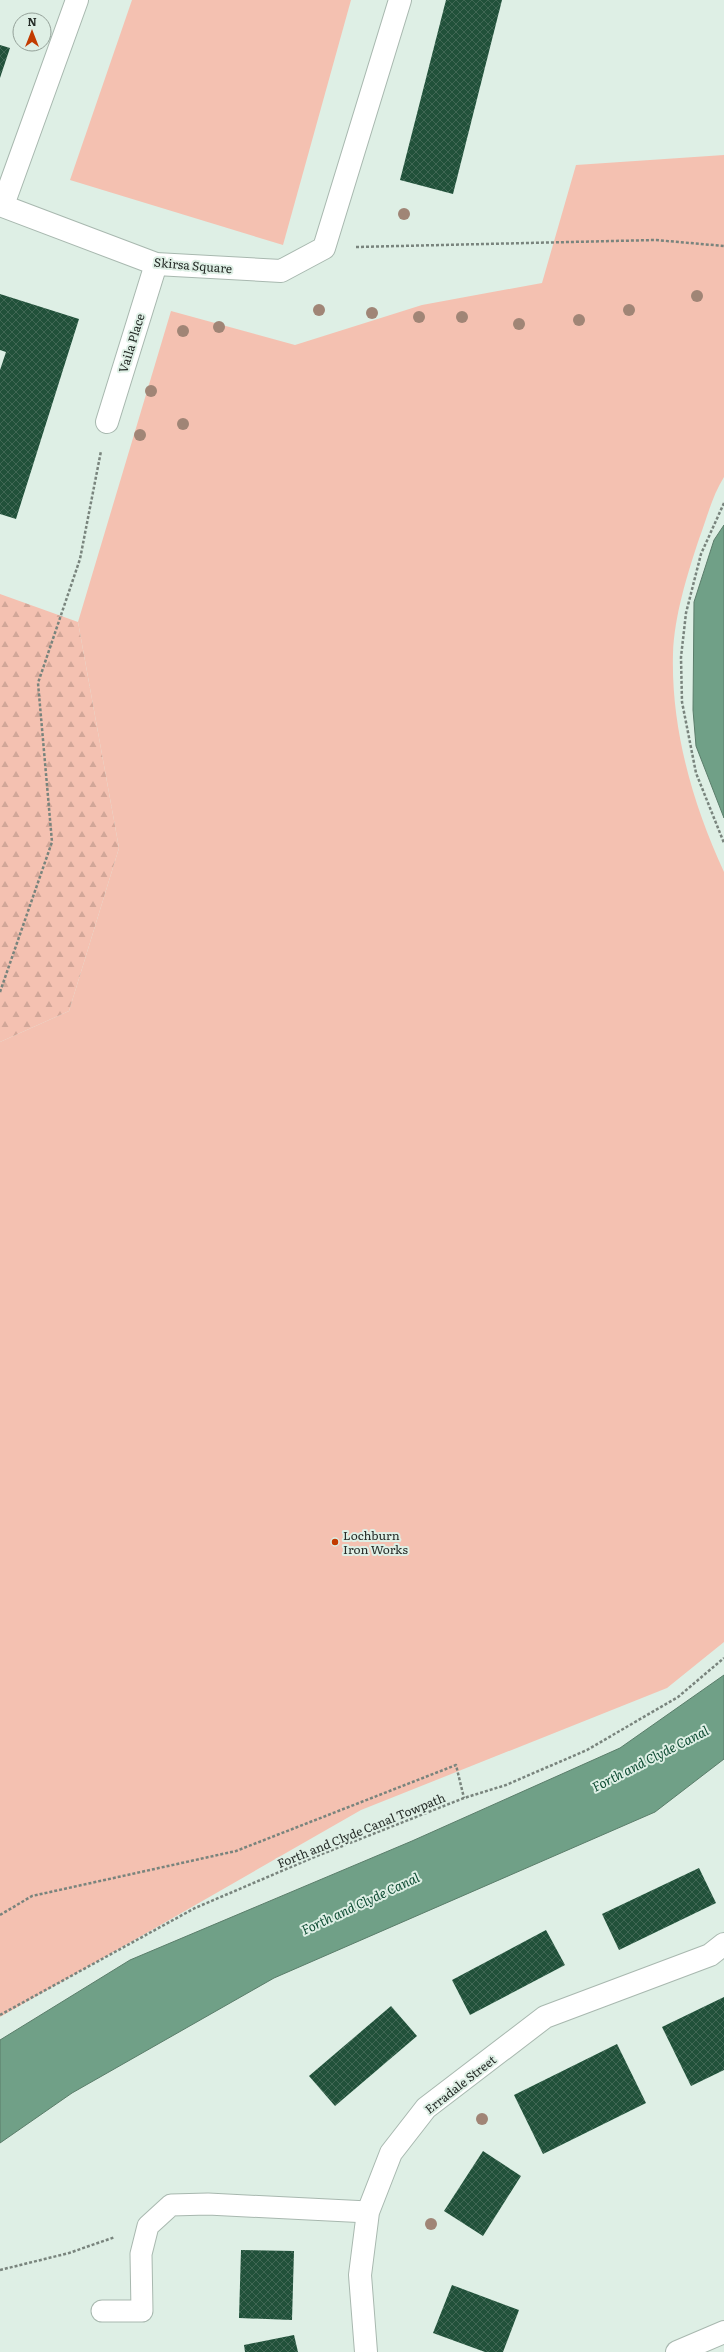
<svg xmlns="http://www.w3.org/2000/svg" width="724" height="2352" font-family="Literata,serif">
  <style>
    .grass { fill: #f4c1b1 }
    .forest { fill: url(#forest-firs) }
    .water { fill: #70a087; stroke: #5a7d6a }
    .building { fill: url(#building-cross-hatch) }
    .lines { fill: none; stroke-linecap: round; stroke-linejoin: round }
    .service-casing { stroke: #a8b8af; stroke-width: 23 }
    .minor-casing { stroke: #a8b8af; stroke-width: 24 }
    .path { stroke: #79847d; stroke-width: 2.5; stroke-dasharray: 3 2; stroke-linecap: butt }
    .service { stroke: #fff; stroke-width: 21 }
    .minor { stroke: #fff; stroke-width: 22 }
    .tree { fill: #a08576 }
    .poi-dot { fill: #c23b00; stroke: #deefe5; stroke-width: 1.5 }
    .labels { text-anchor: middle; dominant-baseline: central; stroke-width: 4; stroke-linejoin: round; paint-order: stroke }
    .street-label { font-size: 12px; fill: #252b27; stroke: #deefe5 }
    .poi-label { font-size: 12px; fill: #252b27; stroke: #deefe5; text-anchor: start }
    .water-label { font-size: 13px; font-style: italic; fill: #0e4c33; stroke: #deefe5 }
  </style>
  <defs>
    <pattern id="forest-firs" width="22" height="20" patternUnits="userSpaceOnUse"><rect width="22" height="20" fill="#f4c1b1"/><path d="M5 1l3.5 6h-7zM16 11l3.5 6h-7z" fill="#d1a698"/></pattern>
    <pattern id="building-cross-hatch" width="8" height="8" patternUnits="userSpaceOnUse"><rect width="8" height="8" fill="#21513a"/><path d="M0 0l8 8M0 8l8-8" fill="none" stroke="#406754"/></pattern>
  </defs>
  <rect width="100%" height="100%" fill="#deefe5"/>
  <g class="grass">
    <polygon points="132,0 351,0 283,245 70,180"/>
    <path d="M 724,155 L 724,477 C 712,496 707,518 699,539 C 687,575 674,617 673,654 C 671,729 693,805 724,872 L 724,1642 L 667,1688 L 361,1810 L 0,2017 L 0,1042 L 69,1011 L 119,848 L 78,622 L 171,311 L 295,345 L 422,305 L 542,283 L 576,165 Z"/>
  </g>
  <polygon class="forest" points="0,594 78,622 119,848 69,1011 0,1042"/>
  <g class="water">
    <polygon points="724,525 724,818 696,746 693,710 694,602 714,540"/>
    <polygon points="724,1675 724,1759 655,1812 274,1978 72,2093 0,2143 0,2040 130,1960 412,1841 620,1748"/>
  </g>
  <g class="building">
    <polygon points="446,0 502,0 453,194 400,180"/>
    <polygon points="0,45 10,48 0,78"/>
    <polygon points="0,294 79,319 16,519 0,514 0,370 6,352 0,350"/>
    <polygon points="699,1868 716,1903 619,1950 602,1914"/>
    <polygon points="546,1930 565,1965 470,2015 452,1980"/>
    <polygon points="724,1997 724,2070 691,2086 662,2027"/>
    <polygon points="391,2006 417,2036 335,2106 309,2076"/>
    <polygon points="617,2044 646,2103 543,2154 514,2095"/>
    <polygon points="483,2151 521,2176 483,2236 444,2211"/>
    <polygon points="241,2250 294,2251 292,2320 239,2318"/>
    <polygon points="452,2285 519,2310 503,2352 485,2352 433,2333"/>
    <polygon points="294,2335 298,2352 245,2352 244,2345"/>
  </g>
  <g class="lines">
    <g class="service-casing">
      <polyline id="service" points="102,2311 142,2311 141,2254 148,2226 171,2205 208,2204 368,2212"/>
    </g>
    <g class="minor-casing">
      <g id="minor">
        <polyline points="0,205 156,264 281,271 324,248 400,0"/>
        <polyline points="3,205 77,0"/>
        <polyline points="107,422 156,264"/>
        <polyline points="366,2352 360,2275 368,2212 391,2153 426,2108 545,2017 710,1955 724,1944"/>
        <polyline points="677,2352 724,2332"/>
      </g>
    </g>
    <g class="path">
      <polyline points="356,247 656,240 724,246"/>
      <polyline points="724,503 701,554 686,613 681,657 682,702 696,773 724,843"/>
      <polyline points="0,992 52,842 38,683 80,559 101,451"/>
      <polyline points="0,1915 32,1896 236,1851 456,1765 464,1798"/>
      <polyline points="0,2015 195,1908 312,1858 464,1798 506,1785 587,1750 678,1697 724,1658"/>
      <polyline points="0,2270 69,2253 115,2237"/>
    </g>
    <use href="#service" class="service"/>
    <use href="#minor" class="minor"/>
  </g>
  <g class="tree">
    <circle cx="404" cy="214" r="6"/>
    <circle cx="697" cy="296" r="6"/>
    <circle cx="319" cy="310" r="6"/>
    <circle cx="629" cy="310" r="6"/>
    <circle cx="372" cy="313" r="6"/>
    <circle cx="419" cy="317" r="6"/>
    <circle cx="462" cy="317" r="6"/>
    <circle cx="579" cy="320" r="6"/>
    <circle cx="519" cy="324" r="6"/>
    <circle cx="219" cy="327" r="6"/>
    <circle cx="183" cy="331" r="6"/>
    <circle cx="151" cy="391" r="6"/>
    <circle cx="183" cy="424" r="6"/>
    <circle cx="140" cy="435" r="6"/>
    <circle cx="482" cy="2119" r="6"/>
    <circle cx="431" cy="2224" r="6"/>
  </g>
  <circle class="poi-dot" cx="335" cy="1542" r="4"/>
  <g class="labels">
    <g class="street-label">
      <text transform="translate(193 265) rotate(5)">Skirsa Square</text>
      <text transform="translate(131 343) rotate(-73)">Vaila Place</text>
      <text transform="translate(361 1830) rotate(-22)">Forth and Clyde Canal Towpath</text>
      <text transform="translate(460 2084) rotate(-38)">Erradale Street</text>
    </g>
    <g class="poi-label">
      <text x="343" y="1535">Lochburn<tspan x="343" dy="14">Iron Works</tspan></text>
    </g>
    <g class="water-label">
      <text transform="translate(650 1758) rotate(-27)">Forth and Clyde Canal</text>
      <text transform="translate(360 1903) rotate(-25)">Forth and Clyde Canal</text>
    </g>
  </g>
  <g transform="translate(32 32)"><circle r="19" fill="#deefe5" stroke="#94a199"/>
  <path d="M0-3L7 15L0 10L-7 15Z" fill="#c23b00"/>
  <text y="-6" font-size="11" font-weight="bold" text-anchor="middle" fill="#252b27">N</text>
  </g>
</svg>
